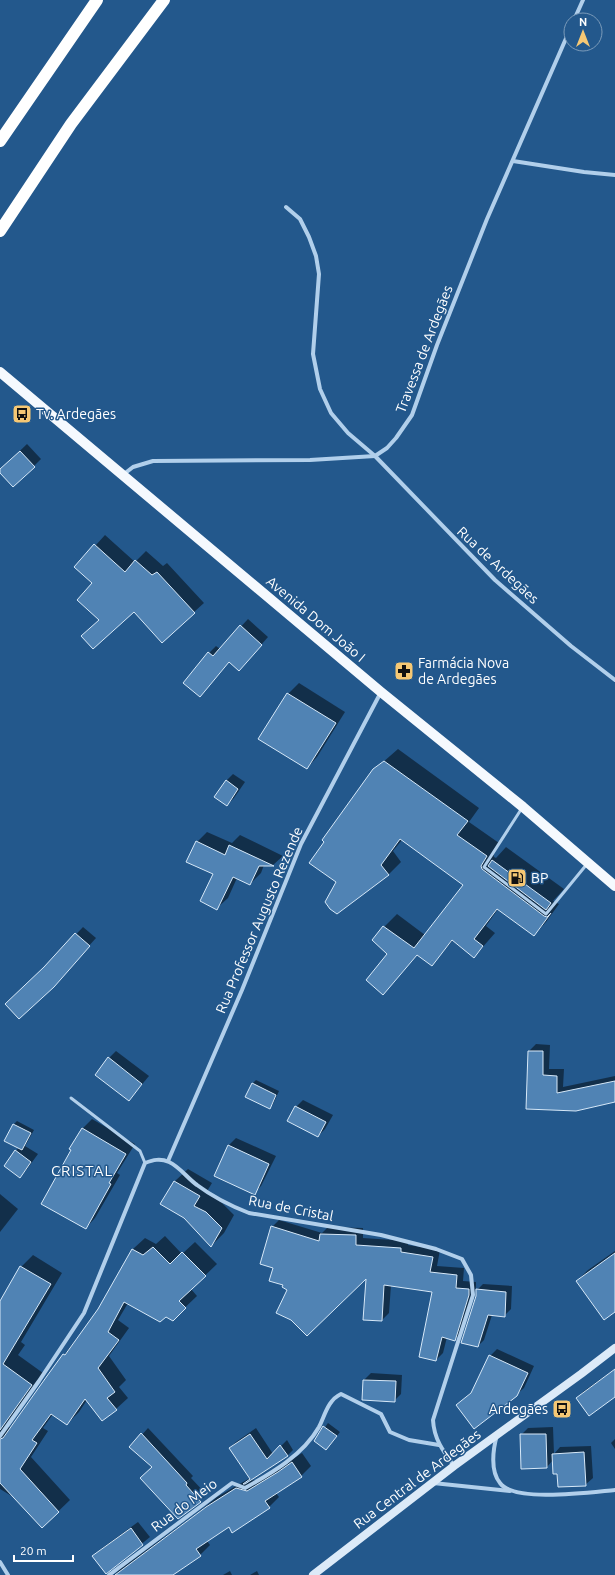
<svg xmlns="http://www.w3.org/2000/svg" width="615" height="1575" font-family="Ubuntu,sans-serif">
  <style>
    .shadow { fill: #0007 }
    .building { fill: #5083b4; stroke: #d6e8f8 }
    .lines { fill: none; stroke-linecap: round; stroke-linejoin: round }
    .lane { stroke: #b1cfeb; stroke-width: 3 }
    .street { stroke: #b1cfeb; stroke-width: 4 }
    .secondary { stroke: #dceaf8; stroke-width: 8 }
    .primary { stroke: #f5f9fe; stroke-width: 10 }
    .highway { stroke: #fff; stroke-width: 12 }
    .labels { text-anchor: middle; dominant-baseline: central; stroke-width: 3; stroke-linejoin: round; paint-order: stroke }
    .street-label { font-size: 14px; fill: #fff; stroke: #23588c }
    .poi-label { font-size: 14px; fill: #fff; stroke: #23588c; text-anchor: start }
    .neighbourhood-label { font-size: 15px; letter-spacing: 1px; fill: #fff; stroke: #23588c }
  </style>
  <rect width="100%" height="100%" fill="#23588c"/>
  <g class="shadow">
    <polygon points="27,444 41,459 34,466 0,472 0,470"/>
    <polygon points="105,535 135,562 146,551 163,566 167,563 204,603 194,612 134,610 82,636 100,619 94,583 76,567"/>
    <polygon points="248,619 268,637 246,662 229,662 200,695 184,683 209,653 216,646 220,649"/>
    <polygon points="299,683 345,712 317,757 307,768 260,739 288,694"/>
    <polygon points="398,749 479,808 469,822 499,843 493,852 494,857 496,858 506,847 564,889 553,901 559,904 546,922 534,935 498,909 486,926 495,933 474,957 453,940 432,965 418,954 383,993 389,954 384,927 397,914 425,935 465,885 402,840 393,851 401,862 388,875 337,882 374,770"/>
    <polygon points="233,774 245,782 234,798 227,805 226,781"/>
    <polygon points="207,832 232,843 240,835 283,856 273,865 264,865 261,873 250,884 237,878 228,898 217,908 214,874 197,842"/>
    <polygon points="83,927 96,938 60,978 48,964"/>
    <polygon points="536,1044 550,1045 549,1069 564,1069 563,1087 615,1076 615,1101 527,1108 529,1051"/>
    <polygon points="116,1051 149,1076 129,1100 109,1058"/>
    <polygon points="256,1080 279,1091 273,1104 269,1108 247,1096 253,1083"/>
    <polygon points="303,1100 333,1115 325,1129 318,1136 296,1107"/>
    <polygon points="92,1119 135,1144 117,1173 120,1175 95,1218 86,1228 72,1150 70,1149 83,1128"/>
    <polygon points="17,1121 34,1130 25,1146 38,1154 27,1169 20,1177 16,1151 19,1147 5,1140 14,1124"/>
    <polygon points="236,1138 276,1156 261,1186 254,1193 215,1175 229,1145"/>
    <polygon points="188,1169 212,1183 206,1193 219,1200 234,1215 224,1233 211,1246 185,1218 162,1204 175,1181"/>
    <polygon points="0,1194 18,1209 0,1232"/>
    <polygon points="279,1220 322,1233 328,1227 363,1228 363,1238 408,1241 408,1245 440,1250 437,1266 464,1268 463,1281 476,1282 476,1287 462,1332 454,1340 447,1337 443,1353 436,1360 434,1292 391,1285 389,1313 382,1320 367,1277 288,1289 274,1268 272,1227"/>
    <polygon points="165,1236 182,1254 195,1242 217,1264 191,1289 197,1296 173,1319 128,1303 118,1320 129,1328 109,1356 126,1380 119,1387 128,1398 116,1409 87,1400 79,1412 67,1424 53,1414 43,1428 48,1431 31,1457 70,1500 42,1527 15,1498 0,1489 0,1303 21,1267 33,1255 62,1273 21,1342 25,1345 18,1355 43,1373 8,1425 10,1428 48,1376 99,1310 133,1249 145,1238 156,1244"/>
    <polygon points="615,1251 615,1310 577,1281 588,1270"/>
    <polygon points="483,1284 512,1286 511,1309 504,1316 492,1315 484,1340 478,1346 477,1290"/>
    <polygon points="497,1349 534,1366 524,1388 516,1395 457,1405 473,1391 490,1356"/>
    <polygon points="615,1369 615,1396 577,1398 584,1391"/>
    <polygon points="371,1373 402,1375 401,1394 394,1401 364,1380"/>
    <polygon points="328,1423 340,1432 329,1446 315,1441"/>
    <polygon points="553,1427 554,1454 560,1447 591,1446 593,1478 585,1485 558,1473 553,1460 547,1467 521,1435 528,1428"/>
    <polygon points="148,1428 193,1476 191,1478 207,1495 178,1518 153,1467 131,1447"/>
    <polygon points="256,1428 273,1454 287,1440 293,1450 287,1456 251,1480 258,1481 302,1453 311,1466 301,1476 276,1493 279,1497 269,1507 229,1526 207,1541 210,1545 200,1555 171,1575 114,1575 120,1569 195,1515 217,1497 250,1478 230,1448 236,1442"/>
    <polygon points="615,1439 615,1449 611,1443"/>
    <polygon points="138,1522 150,1537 106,1573 94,1556 101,1549"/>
    <polygon points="230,1571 232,1575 223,1575"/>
    <polygon points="257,1571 259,1575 250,1575"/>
  </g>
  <g class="building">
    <polygon points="20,451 35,467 13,487 0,473 0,469"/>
    <polygon points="94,544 125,572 135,560 152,575 157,572 195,613 162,643 134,612 93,649 81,636 99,620 77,600 92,583 74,567"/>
    <polygon points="240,625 262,645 239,671 229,662 200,697 183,683 208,652 213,656"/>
    <polygon points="287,693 336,723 307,769 258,739"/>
    <polygon points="384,761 468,821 457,835 487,856 481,866 482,869 544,916 547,917 551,913 534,936 497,909 474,939 483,946 474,958 452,940 432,966 417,955 383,995 366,980 387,954 372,940 383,926 414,948 463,885 400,839 381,865 389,875 337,914 330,909 325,902 336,882 309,863 324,842 322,840 373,769"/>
    <polygon points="226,780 238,789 227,806 214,797"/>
    <polygon points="196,841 225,855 229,845 274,866 259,866 250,885 233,877 217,910 200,901 213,874 186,862"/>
    <polygon points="492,860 551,903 546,910 488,866"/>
    <polygon points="75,933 90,946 54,987 19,1019 5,1004 44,967"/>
    <polygon points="528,1051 543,1051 543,1075 557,1076 557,1093 615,1081 615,1102 576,1111 526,1109"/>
    <polygon points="108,1057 142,1084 129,1101 95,1075"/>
    <polygon points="252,1083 276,1095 270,1109 245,1097"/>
    <polygon points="295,1106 326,1122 318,1137 287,1121"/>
    <polygon points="13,1124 31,1133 22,1150 4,1141"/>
    <polygon points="82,1128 126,1154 109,1183 111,1184 86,1229 41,1204 71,1150 69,1149"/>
    <polygon points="228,1145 269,1164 255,1195 214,1176"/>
    <polygon points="15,1150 31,1162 20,1178 4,1166"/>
    <polygon points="174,1181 200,1196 194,1206 206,1212 222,1228 211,1247 184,1218 160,1204"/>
    <polygon points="271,1226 319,1241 320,1234 356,1235 356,1245 401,1248 401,1252 433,1257 430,1272 457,1275 456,1288 469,1289 469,1295 455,1341 442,1337 436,1361 419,1357 432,1292 384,1285 382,1321 363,1320 366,1279 307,1336 291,1320 276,1313 287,1290 282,1287 283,1285 269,1281 273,1268 260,1264"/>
    <polygon points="153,1247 170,1264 182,1252 206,1276 179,1301 186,1308 173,1321 166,1317 160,1322 124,1302 108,1332 119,1340 98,1368 115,1392 107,1398 117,1410 102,1421 85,1399 67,1425 51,1414 32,1440 37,1443 20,1469 59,1512 42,1528 0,1483 0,1439 3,1438 47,1376 63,1354 65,1355 98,1309 132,1249 143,1255"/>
    <polygon points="615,1253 615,1312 604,1320 576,1281"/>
    <polygon points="20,1266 51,1284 3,1364 32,1385 0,1430 0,1301"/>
    <polygon points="476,1289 506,1292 505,1317 488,1315 478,1347 461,1343 476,1296"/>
    <polygon points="489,1355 528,1373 517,1396 474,1429 456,1405 471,1393"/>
    <polygon points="615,1369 615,1397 589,1416 576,1398"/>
    <polygon points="363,1380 396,1381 395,1402 362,1400"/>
    <polygon points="323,1426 337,1436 326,1450 314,1441"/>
    <polygon points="141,1433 187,1483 186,1485 201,1502 178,1519 140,1478 152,1467 129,1447"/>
    <polygon points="250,1434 267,1459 280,1445 288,1456 245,1484 243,1484 250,1479 229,1448"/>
    <polygon points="520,1434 546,1434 547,1468 521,1469"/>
    <polygon points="584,1452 586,1486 558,1487 557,1474 553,1474 552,1454"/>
    <polygon points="292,1462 302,1477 265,1501 270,1508 232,1533 229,1527 196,1549 201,1556 173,1575 115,1575 206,1507 236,1488 247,1491 278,1472"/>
    <polygon points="131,1528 143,1545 106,1574 92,1556"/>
  </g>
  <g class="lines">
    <g class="lane">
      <polyline points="522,808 484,867 546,914 587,864"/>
      <polyline points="71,1098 140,1151 145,1163"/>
    </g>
    <g class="street">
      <polyline points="574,20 583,0"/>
      <polyline points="513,161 584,172 615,175"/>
      <polyline points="286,207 300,219 309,237 316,256 319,274 313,354 320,389 331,413 348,433 375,456 495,580 571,646 615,680"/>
      <polyline points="124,474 133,467 153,461 310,460 375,456 387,448 396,438 412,415 437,345 487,219 571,27"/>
      <polyline points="168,1161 242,990 301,844 381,692"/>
      <path d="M 497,1435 C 493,1449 490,1471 500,1483 C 514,1503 592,1492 615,1490"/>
      <path d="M 0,1436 L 39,1381 L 84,1313 L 145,1163 C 153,1160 160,1158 169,1162 C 180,1167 187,1178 197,1185 C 213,1197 231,1206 249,1213 L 381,1235 L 436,1249 L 462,1259 L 471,1275 L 473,1295 L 433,1420 C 434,1439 443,1451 454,1466"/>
      <polyline points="433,1483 510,1491"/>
      <polyline points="0,1562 8,1575"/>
      <path d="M 109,1575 L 232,1483 L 245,1488 C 272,1473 303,1455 319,1427 C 325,1415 328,1400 341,1394 L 381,1414 L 390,1432 L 409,1440 L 439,1445"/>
    </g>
    <polyline class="secondary" points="313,1575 454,1466 581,1374 615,1348"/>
    <polyline class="primary" points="0,372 381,692 523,807 615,886"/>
    <g class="highway">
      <polyline points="0,141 97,0"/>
      <polyline points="0,231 71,124 164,0"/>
    </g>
  </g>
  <defs>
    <g id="bus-square" transform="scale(1)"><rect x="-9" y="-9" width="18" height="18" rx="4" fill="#f6c874" stroke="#23588c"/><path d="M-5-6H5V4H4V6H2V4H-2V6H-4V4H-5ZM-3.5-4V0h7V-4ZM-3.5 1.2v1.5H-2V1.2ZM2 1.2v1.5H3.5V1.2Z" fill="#111"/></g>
    <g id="pharmacy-square" transform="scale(1)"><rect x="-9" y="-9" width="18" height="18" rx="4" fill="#f6c874" stroke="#23588c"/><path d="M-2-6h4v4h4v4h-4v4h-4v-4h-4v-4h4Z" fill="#111"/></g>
    <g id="fuel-square" transform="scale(1)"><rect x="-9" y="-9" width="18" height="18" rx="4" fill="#f6c874" stroke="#23588c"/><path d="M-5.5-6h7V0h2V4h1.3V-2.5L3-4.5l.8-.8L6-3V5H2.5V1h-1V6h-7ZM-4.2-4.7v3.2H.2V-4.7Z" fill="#111"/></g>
  </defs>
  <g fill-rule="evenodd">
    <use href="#bus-square" x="22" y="414"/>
    <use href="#pharmacy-square" x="404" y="671"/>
    <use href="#fuel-square" x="517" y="878"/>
    <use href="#bus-square" x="562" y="1409"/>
  </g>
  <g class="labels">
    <g class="street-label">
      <text transform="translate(424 349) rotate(-69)">Travessa de Ardegães</text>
      <text transform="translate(498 565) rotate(43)">Rua de Ardegães</text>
      <text transform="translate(316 619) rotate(40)">Avenida Dom João I</text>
      <text transform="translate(259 920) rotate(-67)">Rua Professor Augusto Rezende</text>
      <text transform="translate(291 1208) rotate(11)">Rua de Cristal</text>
      <text transform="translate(417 1479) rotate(-37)">Rua Central de Ardegães</text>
      <text transform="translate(184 1505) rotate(-37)">Rua do Meio</text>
    </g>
    <g class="poi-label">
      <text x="36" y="414">Tv. Ardegães</text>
      <text x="418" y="663">Farmácia Nova<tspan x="418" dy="16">de Ardegães</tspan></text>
      <text x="531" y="878">BP</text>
      <text x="548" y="1409" text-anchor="end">Ardegães</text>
    </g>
    <g class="neighbourhood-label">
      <text x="82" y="1170">CRISTAL</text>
    </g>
  </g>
  <g transform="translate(583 32)"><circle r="19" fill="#23588c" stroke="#7b9bba"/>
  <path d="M0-3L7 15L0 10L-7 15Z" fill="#f6c874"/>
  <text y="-6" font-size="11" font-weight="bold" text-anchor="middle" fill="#ffffff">N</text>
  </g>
  <path d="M14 1555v6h59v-6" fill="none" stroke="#ffffff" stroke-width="2"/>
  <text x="20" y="1555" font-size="12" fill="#ffffff" stroke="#23588c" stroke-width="3" paint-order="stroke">20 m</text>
</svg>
